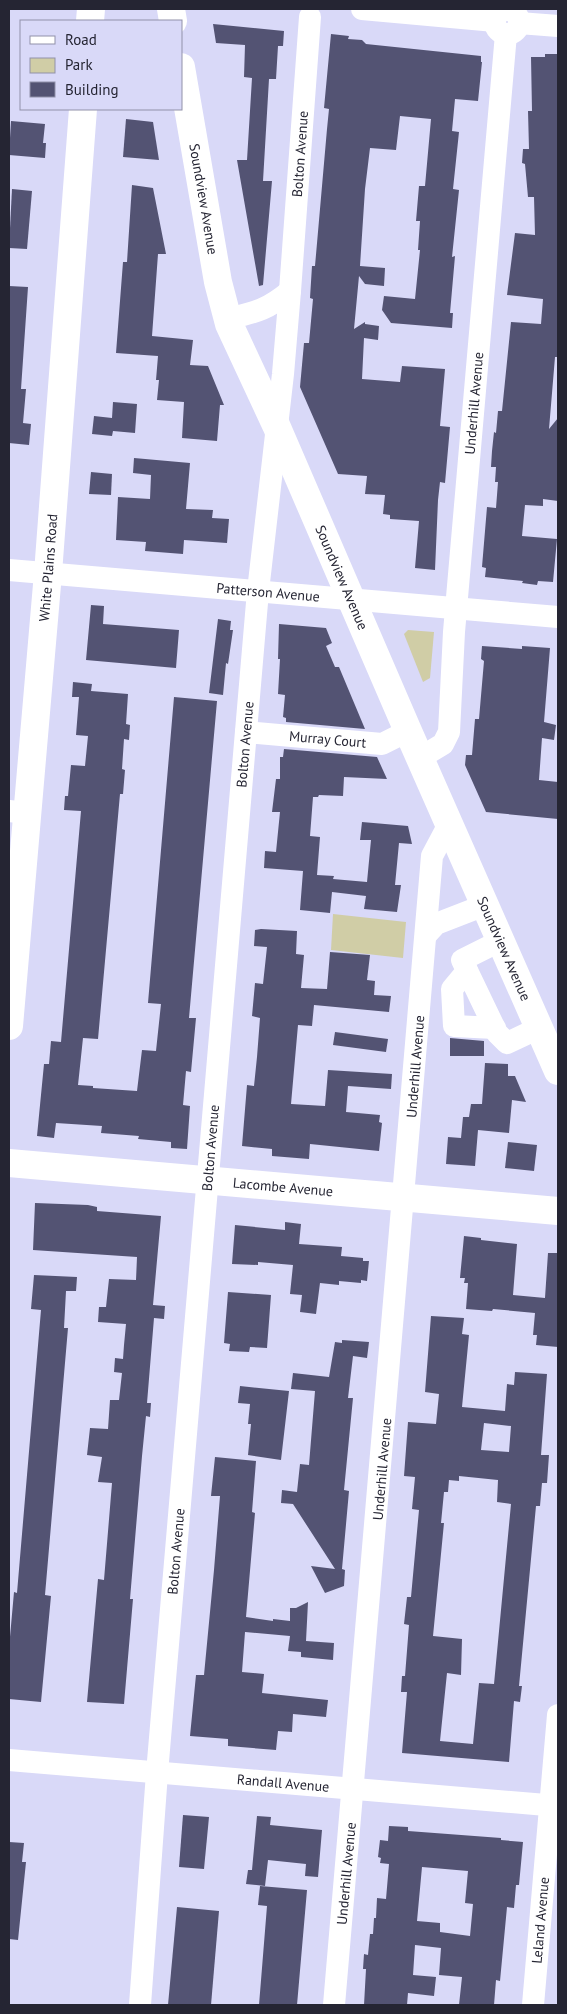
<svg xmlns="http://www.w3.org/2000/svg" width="567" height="2014" font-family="'PT Sans',sans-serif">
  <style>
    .green { fill: #d0cda6 }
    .building { fill: #535373; fill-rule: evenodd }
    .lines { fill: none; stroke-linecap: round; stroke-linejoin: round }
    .minor { stroke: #fff; stroke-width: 22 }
    .major { stroke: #fff; stroke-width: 28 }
    .labels { text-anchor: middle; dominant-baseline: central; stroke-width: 5; stroke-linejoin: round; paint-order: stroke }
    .street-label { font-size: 14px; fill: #252533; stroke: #d9d9f8 }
  </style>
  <rect width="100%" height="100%" fill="#d9d9f8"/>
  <g class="green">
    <polygon points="408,630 434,632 430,678 423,682 404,634"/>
    <polygon points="333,914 406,922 403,958 331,950"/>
  </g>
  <g class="building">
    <polygon points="213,24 284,31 283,46 278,46 276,79 269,79 263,181 272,181 263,285 259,286 237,160 247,160 252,78 244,77 245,45 216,43"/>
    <polygon points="331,34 349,36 348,39 362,40 366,44 481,56 481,62 482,62 478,101 455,99 452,131 459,132 453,189 459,190 452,257 455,256 450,313 453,313 452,328 391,323 382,310 384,296 415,299 420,250 418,250 420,221 416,221 419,186 425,186 431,119 400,116 396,150 370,148 365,189 360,266 385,268 384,286 365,284 359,276 354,329 365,322 365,324 379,326 378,340 364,338 362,379 400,382 402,366 445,369 440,426 450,427 445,483 440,482 438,500 435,570 415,568 419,521 390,519 390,515 383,514 385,495 365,494 367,476 338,474 300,387 304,343 309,343 313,299 310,298 312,266 315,266 327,129 329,109 324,108"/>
    <polygon points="545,54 558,54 558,357 555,357 549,429 558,418 558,501 543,499 543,506 525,505 522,536 557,539 553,582 538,581 537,585 522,583 523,581 485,577 486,568 482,567 487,507 496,508 498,482 495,482 496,467 491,467 492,451 494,432 496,433 498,411 502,411 511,322 541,324 543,299 507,295 515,233 535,235 534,197 528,197 525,164 522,163 523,149 529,149 528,111 532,111 531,57 545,57"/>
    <polygon points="126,119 153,122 159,160 123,157"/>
    <polygon points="11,121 45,124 43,143 46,143 45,158 9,155"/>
    <polygon points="132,185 153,188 166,254 158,254 152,336 193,340 190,365 208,366 224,405 220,405 217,441 182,438 184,402 157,400 159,380 156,380 158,356 116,353 123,262 127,262"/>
    <polygon points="12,189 32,191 27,249 9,248"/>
    <polygon points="9,286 28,287 21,389 26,389 23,423 31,424 29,445 9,443"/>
    <polygon points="113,402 137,404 135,433 113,431 112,436 92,434 94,416 112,418"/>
    <polygon points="134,458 190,463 186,509 213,510 212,518 229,519 227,543 184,540 183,554 145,551 146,542 116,540 118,497 150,499 151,475 133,473"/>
    <polygon points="91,472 112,474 111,495 89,494"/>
    <polygon points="91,605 104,606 103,624 179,630 176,668 86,660"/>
    <polygon points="218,619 231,621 230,630 233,630 228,664 226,663 223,695 209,693"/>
    <polygon points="279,624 326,628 332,643 326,646 335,667 339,667 365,729 286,722 286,718 283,717 285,695 278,694 280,659 278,659"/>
    <polygon points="482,646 522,649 522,646 550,648 544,722 556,725 554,740 542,738 539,780 558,782 558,819 486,812 465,765 466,755 472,755 475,719 479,719 484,661 481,659"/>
    <polygon points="73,682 92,684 91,691 128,694 126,724 130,725 129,740 124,739 122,769 125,770 123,794 120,794 98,1039 83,1038 78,1085 93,1086 93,1088 137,1091 142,1050 156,1051 161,1004 148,1003 174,697 217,701 189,1018 196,1018 191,1072 186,1071 183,1105 190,1106 187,1149 171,1148 171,1142 138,1139 139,1136 101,1133 102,1126 56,1123 54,1138 37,1136 44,1064 49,1064 51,1041 61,1042 81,811 64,810 65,796 68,796 71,765 85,766 88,736 76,735 79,697 72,697"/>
    <polygon points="284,749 377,757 387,779 344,777 343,796 319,795 318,797 313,797 310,836 320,837 317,875 334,876 333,879 367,882 371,840 360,840 362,822 408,826 412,844 399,843 395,885 401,885 397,912 364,909 366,896 332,892 330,913 300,910 303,871 264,868 265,851 276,852 280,812 272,812 276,779 280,779 280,757 283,757"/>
    <polygon points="261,929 297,931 296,954 304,955 301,988 327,989 330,952 370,955 367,980 375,981 374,995 391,996 389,1012 314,1005 312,1026 298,1025 291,1104 325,1106 328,1070 392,1074 391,1089 348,1086 346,1112 380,1115 379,1122 382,1123 379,1151 310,1144 309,1159 272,1156 272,1149 242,1146 247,1085 254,1086 257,1057 260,1018 252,1016 255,983 263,984 267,947 254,946 255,930"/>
    <polygon points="335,1032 388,1039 386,1052 333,1045"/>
    <polygon points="450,1038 484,1041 484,1056 450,1056"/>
    <polygon points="485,1063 508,1064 508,1076 515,1076 526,1102 512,1100 509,1133 478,1130 475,1166 446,1164 448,1137 461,1138 463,1117 469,1117 471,1104 482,1104"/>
    <polygon points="508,1142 537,1145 534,1171 505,1168"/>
    <polygon points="35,1203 88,1205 97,1207 97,1211 161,1216 153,1305 165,1306 164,1319 154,1318 147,1403 151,1403 150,1417 146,1416 142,1456 130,1599 133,1599 124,1704 87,1702 98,1579 104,1580 112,1483 98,1482 102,1457 87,1455 90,1428 108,1429 110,1400 119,1400 122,1373 114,1372 115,1358 123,1359 124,1345 126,1324 98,1322 99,1307 106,1307 109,1279 136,1280 137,1257 33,1250"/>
    <polygon points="285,1222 301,1224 299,1244 342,1247 341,1256 363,1258 363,1261 369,1261 367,1281 361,1280 361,1283 339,1281 339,1285 320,1283 316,1314 300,1312 302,1295 290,1294 293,1265 258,1262 258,1265 232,1264 235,1225 285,1230"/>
    <polygon points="464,1236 481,1238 481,1240 517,1244 513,1295 545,1298 548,1253 558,1253 558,1347 536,1345 537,1335 533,1335 535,1313 493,1309 492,1311 466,1309 468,1283 464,1283 465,1278 460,1278"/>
    <polygon points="34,1275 77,1277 76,1291 66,1291 64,1328 68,1328 45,1595 51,1596 41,1702 9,1699 9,1648 14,1592 17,1593 41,1310 31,1309"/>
    <polygon points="228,1292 271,1295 267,1348 250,1347 249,1352 229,1351 230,1344 224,1343"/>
    <path d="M 431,1316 L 464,1318 L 462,1334 L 469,1335 L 462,1407 L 505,1411 L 507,1384 L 514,1385 L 515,1372 L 547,1374 L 541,1455 L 549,1455 L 547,1483 L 542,1483 L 540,1506 L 536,1506 L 519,1686 L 522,1686 L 520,1702 L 514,1701 L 509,1762 L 402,1753 L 407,1692 L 401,1692 L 402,1676 L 405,1676 L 409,1625 L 404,1624 L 407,1597 L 411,1597 L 419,1510 L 412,1509 L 415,1477 L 404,1476 L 408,1422 L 436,1424 L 439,1394 L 425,1392 ZM 484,1423 L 511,1426 L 509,1452 L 481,1450 ZM 459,1476 L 498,1480 L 497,1502 L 511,1504 L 494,1684 L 479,1683 L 473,1744 L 440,1741 L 447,1673 L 461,1675 L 462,1639 L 433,1636 L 444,1523 L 441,1523 L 444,1492 L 448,1492 L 449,1480 L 459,1481 Z"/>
    <polygon points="342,1340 369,1342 367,1358 353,1356 348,1398 353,1398 344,1490 349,1491 342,1569 345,1570 344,1586 325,1593 311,1566 335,1569 293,1504 281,1503 282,1490 297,1492 300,1464 309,1465 315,1391 291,1389 293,1373 329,1377 335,1342 342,1343"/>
    <polygon points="240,1386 289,1391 281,1460 248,1455 251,1424 248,1424 250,1404 238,1403"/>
    <polygon points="215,1457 256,1461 252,1512 255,1513 246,1617 273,1621 273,1619 290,1621 290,1608 296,1608 308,1602 306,1641 334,1643 333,1660 301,1657 301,1652 288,1651 290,1636 245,1632 242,1672 264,1674 262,1693 328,1700 326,1717 293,1714 292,1732 278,1731 276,1750 228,1746 228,1739 190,1736 196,1675 204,1675 214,1570 220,1496 211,1496"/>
    <polygon points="183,1815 209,1817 204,1869 179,1867"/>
    <polygon points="257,1816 271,1817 270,1825 322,1830 318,1877 305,1876 306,1864 268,1860 265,1886 246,1884 248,1870 252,1870"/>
    <path d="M 389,1826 L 408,1827 L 408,1831 L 501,1838 L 501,1840 L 523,1842 L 519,1885 L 516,1885 L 514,1908 L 507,1907 L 500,1981 L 496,1980 L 494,2005 L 459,2005 L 462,1977 L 439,1975 L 441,1948 L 415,1945 L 413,1975 L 436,1977 L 434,1996 L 408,1993 L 407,2005 L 364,2005 L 366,1969 L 363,1969 L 364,1954 L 368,1955 L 370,1934 L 373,1934 L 374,1918 L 376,1918 L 377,1898 L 386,1899 L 389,1864 L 380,1863 L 381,1858 L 378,1857 L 380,1840 L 388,1841 ZM 422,1867 L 468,1871 L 465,1903 L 473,1904 L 470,1936 L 440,1932 L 440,1923 L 417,1921 Z"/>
    <polygon points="9,1842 24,1843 22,1862 26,1862 18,1940 9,1939"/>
    <polygon points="260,1886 307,1890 297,2005 259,2005 267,1906 258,1905"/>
    <polygon points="177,1907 219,1911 211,2005 168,2005"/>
  </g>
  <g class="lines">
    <g class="minor">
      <polyline points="362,9 495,21"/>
      <circle cx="507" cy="22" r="12"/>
      <polyline points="519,23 558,26"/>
      <path d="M 228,319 C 256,312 267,310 290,291"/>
      <path id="s1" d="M 9,570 L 558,617"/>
      <path id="s2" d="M 246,732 L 382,744 L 408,731"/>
      <path id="s3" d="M 420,758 L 443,744 L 449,732 L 454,632 L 506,34"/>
      <polyline points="9,811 27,813"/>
      <polyline points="426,935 436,924 485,905"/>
      <polyline points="500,941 462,960 497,1033 507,1043 539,1028"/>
      <polyline points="467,971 452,989 454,1026 495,1028"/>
      <path id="s4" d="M 9,1760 L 558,1806"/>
      <path id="s5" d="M 140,2005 L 157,1773 L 258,591 L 283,374 L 290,291 L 310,17"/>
      <path id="s6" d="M 334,2005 C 370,1622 402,1239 432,856 L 449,824"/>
      <path id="s7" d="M 533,2005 L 558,1715"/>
    </g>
    <g class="major">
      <polyline points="171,9 173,21"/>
      <polyline points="90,21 91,9"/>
      <path id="s8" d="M 181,67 L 218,282 L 229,324 L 276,425 L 408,731 L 558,1071"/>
      <path id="s9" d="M 9,1026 L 48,573 L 83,109"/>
      <path id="s10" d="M 9,1163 L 558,1211"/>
    </g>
  </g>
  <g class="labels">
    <g class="street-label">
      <text stroke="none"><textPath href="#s5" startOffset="1858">Bolton Avenue</textPath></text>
      <text stroke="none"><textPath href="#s8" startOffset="134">Soundview Avenue</textPath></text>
      <text stroke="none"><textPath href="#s3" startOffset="370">Underhill Avenue</textPath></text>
      <text stroke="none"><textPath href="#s9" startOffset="460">White Plains Road</textPath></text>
      <text stroke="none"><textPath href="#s8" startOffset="539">Soundview Avenue</textPath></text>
      <text stroke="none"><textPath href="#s1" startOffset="260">Patterson Avenue</textPath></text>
      <text stroke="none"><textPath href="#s2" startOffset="82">Murray Court</textPath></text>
      <text stroke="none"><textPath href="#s5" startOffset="1265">Bolton Avenue</textPath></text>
      <text stroke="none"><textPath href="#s8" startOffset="944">Soundview Avenue</textPath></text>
      <text stroke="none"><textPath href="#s6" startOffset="942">Underhill Avenue</textPath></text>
      <text stroke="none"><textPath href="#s5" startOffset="860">Bolton Avenue</textPath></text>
      <text stroke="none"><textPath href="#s10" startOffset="275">Lacombe Avenue</textPath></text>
      <text stroke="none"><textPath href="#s6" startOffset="538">Underhill Avenue</textPath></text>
      <text stroke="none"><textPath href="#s5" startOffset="455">Bolton Avenue</textPath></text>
      <text stroke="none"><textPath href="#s4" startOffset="275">Randall Avenue</textPath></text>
      <text stroke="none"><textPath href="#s6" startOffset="132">Underhill Avenue</textPath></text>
      <text stroke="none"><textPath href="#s7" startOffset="85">Leland Avenue</textPath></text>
    </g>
  </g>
  <rect width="567" height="2014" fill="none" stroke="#252533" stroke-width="20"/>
  <rect x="20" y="20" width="162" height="90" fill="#d9d9f8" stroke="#9191a9"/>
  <rect x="30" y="36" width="25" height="8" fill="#ffffff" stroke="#9191a9"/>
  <text x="65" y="45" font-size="15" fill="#252533">Road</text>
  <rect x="30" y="58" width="25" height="15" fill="#d0cda6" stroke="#9191a9"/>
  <text x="65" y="70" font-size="15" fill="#252533">Park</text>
  <rect x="30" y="82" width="25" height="15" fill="#535373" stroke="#9191a9"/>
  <text x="65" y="95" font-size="15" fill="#252533">Building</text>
</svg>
